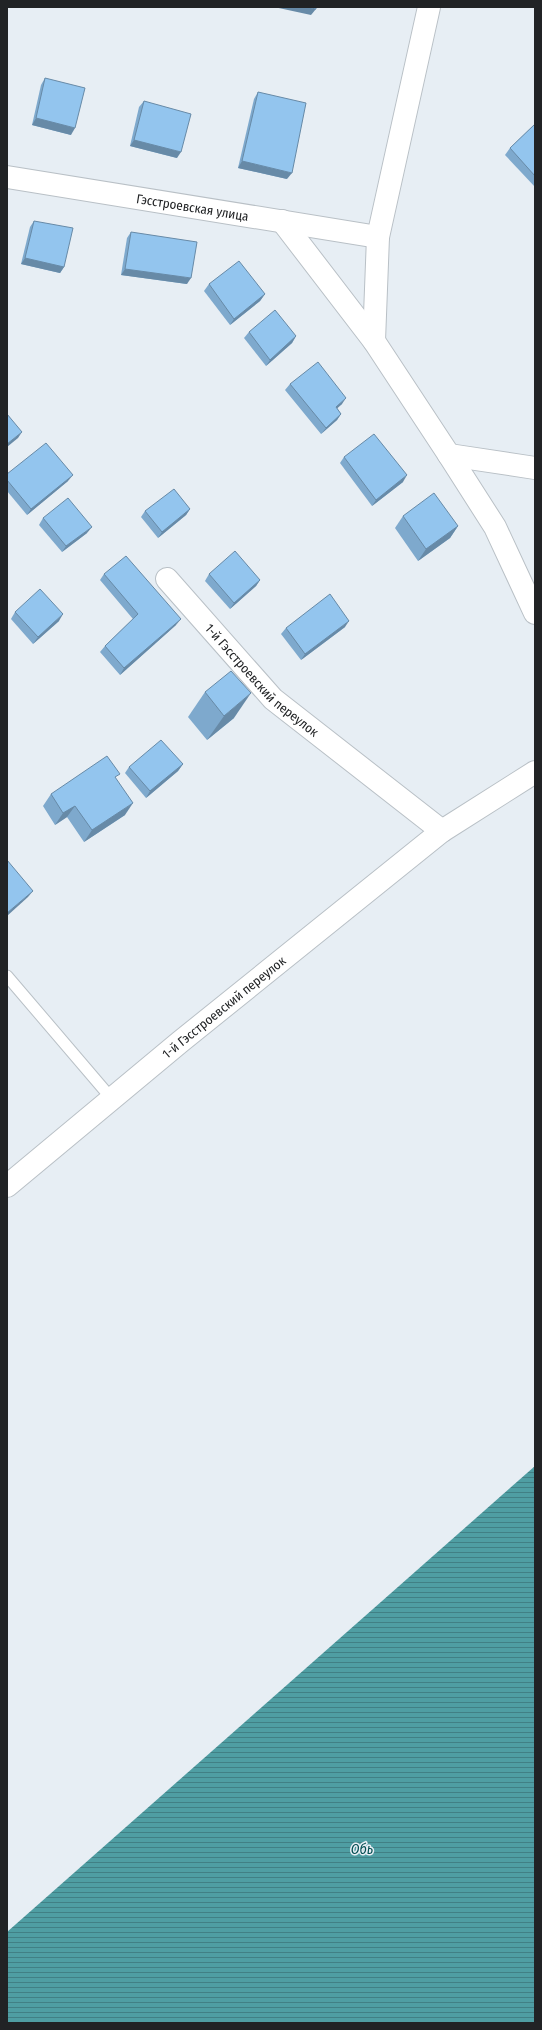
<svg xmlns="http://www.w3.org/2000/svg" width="542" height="2030" font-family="'Fira Sans Condensed',sans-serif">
<defs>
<pattern id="water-rules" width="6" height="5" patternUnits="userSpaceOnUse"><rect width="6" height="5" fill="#4f9ea3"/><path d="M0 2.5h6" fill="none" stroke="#418085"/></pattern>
</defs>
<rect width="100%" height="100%" fill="#e7eef4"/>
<path fill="url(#water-rules)" d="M535,1466V2023H7V1932Z"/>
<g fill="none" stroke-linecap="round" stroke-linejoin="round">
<defs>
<path id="service" d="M7,976L112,1099"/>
<g id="minor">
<path id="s1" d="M7,177L378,237"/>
<path d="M282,221L374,341L449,455L495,527L535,613"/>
<path d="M374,341L378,237L429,7"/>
<path d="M449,455L535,468"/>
<path id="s2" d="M167,579L273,699L442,831"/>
<path id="s3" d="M7,1186L180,1042L442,831L535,772"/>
</g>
</defs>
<use href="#service" stroke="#b9c0c6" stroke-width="13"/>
<use href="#minor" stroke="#b9c0c6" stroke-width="24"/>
<use href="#service" stroke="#fff" stroke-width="11"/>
<use href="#minor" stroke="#fff" stroke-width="22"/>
</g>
<g fill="#7ea9cd">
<path d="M45,78L71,135L32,125L41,85Z"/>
<path d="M258,92L287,179L238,168L254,99Z"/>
<path d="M144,101L177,158L130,146L139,107Z"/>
<path d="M535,124V187L505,155L510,148Z"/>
<path d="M34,221L64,267L60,273L21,264L30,227Z"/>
<path d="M131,232L187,284L121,275L127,238Z"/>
<path d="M209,284L265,294L260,301L230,325L204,291Z"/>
<path d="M249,332L296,336L292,343L266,366L244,338Z"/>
<path d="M290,384L342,404L337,408L341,414L337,420L321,434L285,390Z"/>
<path d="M344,457L403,482L372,506L340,463Z"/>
<path d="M7,474L68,481L27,515L7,491Z"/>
<path d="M190,509L186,515L158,538L141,517L145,511Z"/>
<path d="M403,516L458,526L450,538L418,561L395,528Z"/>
<path d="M43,518L87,533L62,552L39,525Z"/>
<path d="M104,574L176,625L120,675L100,652L105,646L133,619L100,580Z"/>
<path d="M209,574L260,580L256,586L230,609L205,581Z"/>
<path d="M15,612L59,621L33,644L11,619Z"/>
<path d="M345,627L301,660L281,634L286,628Z"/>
<path d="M205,692L234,718L207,740L188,717Z"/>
<path d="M183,764L178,771L146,798L125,773L129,767Z"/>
<path d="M116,779L125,815L84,842L67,817L55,825L43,806L51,794Z"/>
</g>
<g fill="#678aa7">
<path d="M274,7H306L316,9L311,15Z"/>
<path d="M36,118L75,128L71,135L32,125Z"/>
<path d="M134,140L181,152L177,158L130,146Z"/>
<path d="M242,161L292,173L287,179L238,168Z"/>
<path d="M25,258L64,267L60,273L21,264Z"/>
<path d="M125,269L191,278L187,284L121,275Z"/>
<path d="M265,294L260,301L230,325L234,319Z"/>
<path d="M296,336L292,343L266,366L270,360Z"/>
<path d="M346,398L342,404L332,413L336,407Z"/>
<path d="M341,414L337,420L321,434L326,428Z"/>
<path d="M22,432L18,438L7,447V444Z"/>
<path d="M73,475L68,481L27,515L31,509Z"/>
<path d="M407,475L403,482L372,506L376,500Z"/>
<path d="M190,509L186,515L158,538L162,532Z"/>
<path d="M458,526L450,538L418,561L426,549Z"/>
<path d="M92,527L87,533L62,552L66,546Z"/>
<path d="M260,580L256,586L230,609L234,603Z"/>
<path d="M63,614L59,621L33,644L38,637Z"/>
<path d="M181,619L176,625L120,675L124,668Z"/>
<path d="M349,621L345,627L301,660L305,654Z"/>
<path d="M251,693L234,718L207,740L224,716Z"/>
<path d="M183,764L178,771L146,798L150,791Z"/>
<path d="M133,803L125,815L84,842L92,830Z"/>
<path d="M75,806L67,817L55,825L63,813Z"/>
<path d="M33,891L28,897L7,916V913Z"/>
</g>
<g fill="#93c5ee" stroke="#678aa7">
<path d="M306,7H316V9Z"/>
<path d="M45,78L85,88L75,128L36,118Z"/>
<path d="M258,92L306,103L292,173L242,161Z"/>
<path d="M144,101L191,114L181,152L134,140Z"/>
<path d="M535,124V176L510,148Z"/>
<path d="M34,221L73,228L64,267L25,258Z"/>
<path d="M131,232L197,242L191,278L125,269Z"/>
<path d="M239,261L265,294L234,319L209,284Z"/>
<path d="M275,310L296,336L270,360L249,332Z"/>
<path d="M318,362L346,398L336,407L341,414L326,428L290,384Z"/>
<path d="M7,414L22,432L7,444Z"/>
<path d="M374,434L407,475L376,500L344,457Z"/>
<path d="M46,443L73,475L31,509L7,480V474Z"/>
<path d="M174,489L190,509L162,532L145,511Z"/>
<path d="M434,493L458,526L426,549L403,516Z"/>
<path d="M68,498L92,527L66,546L43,518Z"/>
<path d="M235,551L260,580L234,603L209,574Z"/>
<path d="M126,556L181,619L124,668L105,646L138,614L104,574Z"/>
<path d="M40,589L63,614L38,637L15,612Z"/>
<path d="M330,594L349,621L305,654L286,628Z"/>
<path d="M231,671L251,693L224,716L205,692Z"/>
<path d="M161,740L183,764L150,791L129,767Z"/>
<path d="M107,756L120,774L115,777L133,803L92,830L75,806L63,813L51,794Z"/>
<path d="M7,860L33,891L7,913Z"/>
</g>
<g text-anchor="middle" stroke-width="3" stroke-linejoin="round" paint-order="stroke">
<g font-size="13" fill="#212325" stroke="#e7eef4">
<text dy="5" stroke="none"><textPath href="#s1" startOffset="188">Гэсстроевская улица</textPath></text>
<text dy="5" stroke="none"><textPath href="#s2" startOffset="139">1-й Гэсстроевский переулок</textPath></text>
<text dy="5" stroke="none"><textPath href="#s3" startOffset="281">1-й Гэсстроевский переулок</textPath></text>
</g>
<g font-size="14" font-style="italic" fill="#034e52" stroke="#e7eef4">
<text x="362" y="1854">Обь</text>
</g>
</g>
<rect width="542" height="2030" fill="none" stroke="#212325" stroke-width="16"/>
</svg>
